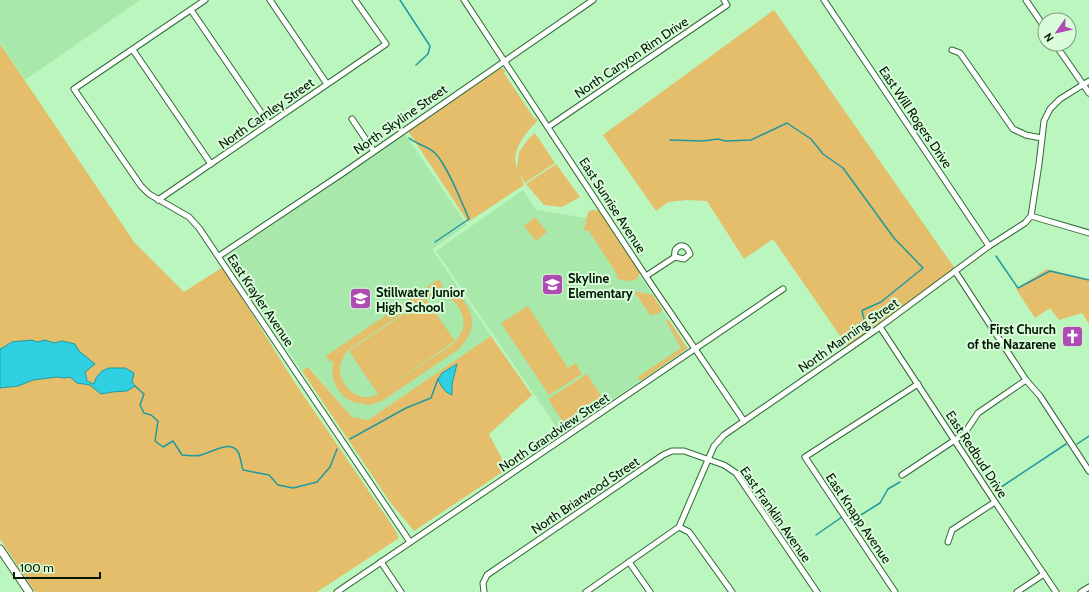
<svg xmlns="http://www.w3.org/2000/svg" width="1089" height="592" font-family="Cabin,sans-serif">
<rect width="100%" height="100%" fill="#baf6bd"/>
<g fill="#a8e8ab">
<path d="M0,0H140L25,80L0,43Z"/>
<path d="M405,134L467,225L432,249L491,336L368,420L352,417L309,367L302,371L225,257Z"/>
<path d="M523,190L536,210L586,218L595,208L688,349L636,383L562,435L436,251Z"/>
</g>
<g fill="#e4be6a" fill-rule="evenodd">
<path d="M774,10L956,270L847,346L773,239L744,259L707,201L687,200L668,202L656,211L603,135Z"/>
<path d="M0,44L134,242L184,292L223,267L295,383L394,528L399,538L317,592H35L0,539Z"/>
<path d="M501,68L506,71L504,73L534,118L538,120C526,133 510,151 517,168L519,152L529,138L535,133L555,163L525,183L519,172L524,185L468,222L408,131Z"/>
<path d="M556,164L580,197L562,207L544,205L526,184Z"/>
<path d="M592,210L599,211L640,273L636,280L627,281L615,278L618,276L589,231L584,230L588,212Z"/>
<path d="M535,217L547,232L536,241L524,226Z"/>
<path d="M1047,269L1089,280V324L1082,313L1059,320L1050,308L1035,318L1016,289Z"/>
<path d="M439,279L443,286L441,288C460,291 476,310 471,330C469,337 464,343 459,349L382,401C378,402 374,404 369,405C365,405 361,403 357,403C337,398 330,379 333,360L330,362L326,356ZM440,295C443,297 449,298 452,300C455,302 458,306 460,310C467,323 463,333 453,344L379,393L455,341L426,299L349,351L378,394C375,395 372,397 369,397C353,398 340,384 340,369C340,362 344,357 347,351L421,301L427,298Z"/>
<path d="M634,291L653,295L662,309V311L657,314L650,315Z"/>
<path d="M528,306L568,368L576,363L582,374L549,395L501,323Z"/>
<path d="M666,320H669L687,348L684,351L642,380H639L638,377L681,348L666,321Z"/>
<path d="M491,336L532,395L489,434L507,469L414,531L390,502L302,371L308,367L352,417L368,420Z"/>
<path d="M587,374L602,397L563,422L548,399Z"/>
</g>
<g fill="#2ed0e1" stroke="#21999f">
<path d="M32,340L37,342L45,340L54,343L62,341L75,344L79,351L95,364L85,372L87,381L94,384L96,378L102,371L109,368H125L134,373L132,382L135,386L127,391L112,392L101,394L90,385L77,383L70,377L65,378L57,377L33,380L18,386L0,388V349C5,347 8,344 12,342C17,341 26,341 32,340Z"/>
<path d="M457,364L452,384V395C444,392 441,386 438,379L442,373Z"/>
</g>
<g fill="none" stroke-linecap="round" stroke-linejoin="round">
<g stroke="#21999f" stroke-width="1.5">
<path d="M400,0L430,46L428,54L416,65"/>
<path d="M409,138C417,145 427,145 436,154C449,169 461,201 469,219L435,242"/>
<path d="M670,140L703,141L718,139L726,141L751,140L787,123L811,139L823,154L843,168L894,238L923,268L881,302L863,310L862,311L864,319"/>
<path d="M996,256L1018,288L1050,271L1089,280"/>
<path d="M135,386L144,394L140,405L144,413L151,415L158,421L155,441L163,447L173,441L182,455C188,455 195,457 201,455C211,453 230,439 238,452C241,457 241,465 243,470L269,475L278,485L293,488L317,482L330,467L337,449"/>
<path d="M350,439L406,408L431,398L438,379"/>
<path d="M1077,444L1089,436"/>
<path d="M995,491L1066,444"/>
<path d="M856,518L880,503L888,489L900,482"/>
<path d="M816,535L842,517"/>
</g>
<defs>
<g id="street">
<path d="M205,0L74,89L141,186L149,194L189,217L199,228L410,542"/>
<path d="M270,0L327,84"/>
<path d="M464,0L651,284L744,421"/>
<path d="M824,0L989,246"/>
<path d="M1026,0L1045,28"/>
<path d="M191,10L269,124"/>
<path d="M1055,44L1089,93"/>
<path d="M133,50L211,164"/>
<path d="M952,50L960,53L1013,129L1026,135L1041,138"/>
<path d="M352,119L373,150"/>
<path d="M548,127L727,5L724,0"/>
<path d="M158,200L386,44L355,0"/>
<path d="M1031,216L1089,233"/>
<path d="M680,246C686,245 688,249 690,254L684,259L675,257C674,252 675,248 680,246Z"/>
<path d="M219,256L343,173L593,0"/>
<path d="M955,271L1026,380L1040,396L1089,471"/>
<path d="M646,276L675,257"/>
<path d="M880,327L995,502L1056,592"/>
<path d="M902,475L964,434L978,413L1026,380"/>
<path d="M679,527L689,532L732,592"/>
<path d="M948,542L952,530L995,502"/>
<path d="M381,562L401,592"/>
<path d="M629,562L650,592"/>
<path d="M337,592L783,289"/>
<path d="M484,592L483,583L487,575L663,455L672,451H684L724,465L736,473L817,592"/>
<path d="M586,592L679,527L714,446L724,435L877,329L989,246L1025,223L1031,216L1039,164L1044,121L1050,109L1060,99L1089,81"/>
<path d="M895,592L805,457L918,384"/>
<path d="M1017,592L1044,574"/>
<path d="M1081,592L1089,587"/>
</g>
<path id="secondary" d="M0,549L29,592"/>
</defs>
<use href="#street" stroke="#336a38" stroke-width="7"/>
<use href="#secondary" stroke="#336a38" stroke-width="9"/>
<use href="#street" stroke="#fff" stroke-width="5"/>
<use href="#secondary" stroke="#fff" stroke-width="7"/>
</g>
<defs>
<symbol id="school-square" viewBox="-11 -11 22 22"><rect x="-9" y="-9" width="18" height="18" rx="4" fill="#ae4cb3" stroke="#d9fcda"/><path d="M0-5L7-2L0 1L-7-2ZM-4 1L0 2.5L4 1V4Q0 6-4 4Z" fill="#fff"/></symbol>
<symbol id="church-square" viewBox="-11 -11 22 22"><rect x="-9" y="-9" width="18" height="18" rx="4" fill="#ae4cb3" stroke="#d9fcda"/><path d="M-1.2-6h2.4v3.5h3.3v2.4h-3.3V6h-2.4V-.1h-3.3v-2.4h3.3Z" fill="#fff"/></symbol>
</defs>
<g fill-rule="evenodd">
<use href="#school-square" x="540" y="272" width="25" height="25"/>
<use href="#school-square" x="348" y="286" width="25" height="25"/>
<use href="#church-square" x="1060" y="324" width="25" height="25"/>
</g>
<g text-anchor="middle" stroke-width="4" stroke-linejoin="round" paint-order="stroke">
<g font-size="13" fill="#021804" stroke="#d9fcda">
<text transform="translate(631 57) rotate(-34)" y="5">North Canyon Rim Drive</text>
<text transform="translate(266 113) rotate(-35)" y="5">North Carnley Street</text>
<text transform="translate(916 117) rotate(56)" y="5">East Will Rogers Drive</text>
<text transform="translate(400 119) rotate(-35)" y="5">North Skyline Street</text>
<text transform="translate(613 205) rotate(57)" y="5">East Sunrise Avenue</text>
<text transform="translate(261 300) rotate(56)" y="5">East Krayler Avenue</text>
<text transform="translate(848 335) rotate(-35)" y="5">North Manning Street</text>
<text transform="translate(554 432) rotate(-34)" y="5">North Grandview Street</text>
<text transform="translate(977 454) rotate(57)" y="5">East Redbud Drive</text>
<text transform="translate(585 495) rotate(-34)" y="5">North Briarwood Street</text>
<text transform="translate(776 514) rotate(55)" y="5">East Franklin Avenue</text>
<text transform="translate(859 518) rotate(56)" y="5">East Knapp Avenue</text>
</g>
<g font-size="13" font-weight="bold" fill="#021804" stroke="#d9fcda" text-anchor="start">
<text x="568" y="283">Skyline<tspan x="568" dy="15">Elementary</tspan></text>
<text x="376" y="297">Stillwater Junior<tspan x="376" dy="15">High School</tspan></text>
<text x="1056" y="334" text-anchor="end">First Church<tspan x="1056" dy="15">of the Nazarene</tspan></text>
</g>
</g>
<g transform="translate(1057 32) rotate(236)"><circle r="19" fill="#d9fcda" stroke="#83a184"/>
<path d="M0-3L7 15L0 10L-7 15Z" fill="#ae4cb3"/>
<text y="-6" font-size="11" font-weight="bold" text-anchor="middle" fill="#021804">N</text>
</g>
<path d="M14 572v6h86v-6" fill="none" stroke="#021804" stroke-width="2"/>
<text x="20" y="572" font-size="12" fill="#021804" stroke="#d9fcda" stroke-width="3" paint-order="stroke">100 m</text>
</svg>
